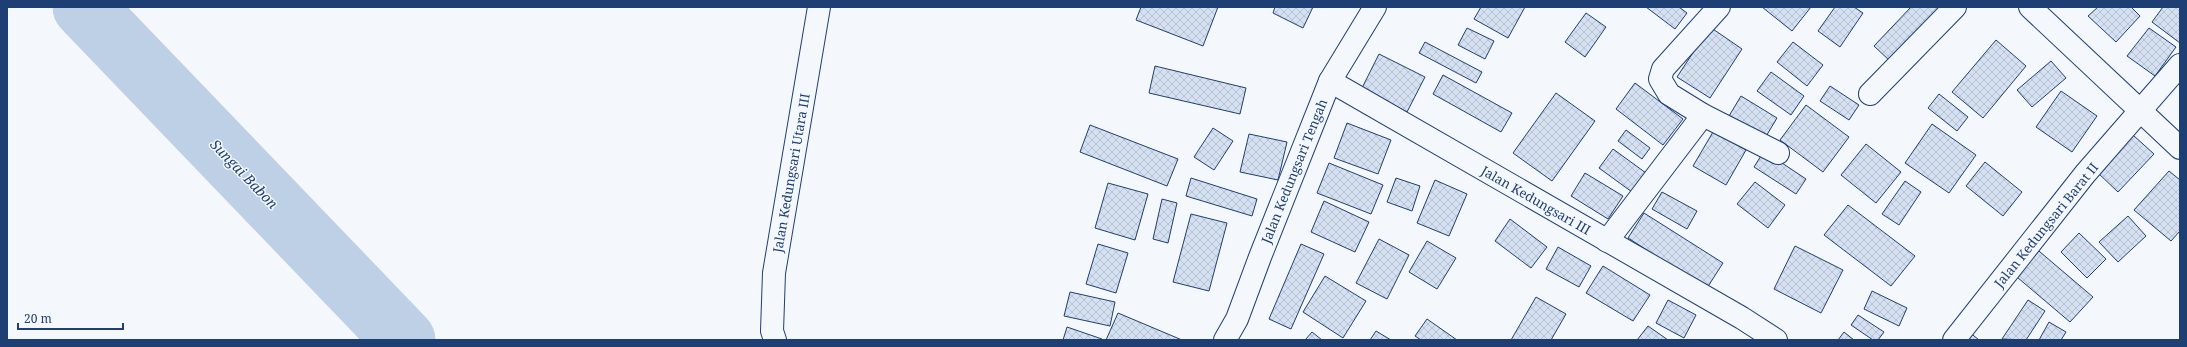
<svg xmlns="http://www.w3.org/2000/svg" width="2187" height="347" font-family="'Noto Serif',serif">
<defs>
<pattern id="building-cross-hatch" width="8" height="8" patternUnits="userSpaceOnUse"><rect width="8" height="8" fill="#d5e0f0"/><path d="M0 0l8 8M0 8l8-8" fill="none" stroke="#b6c1d1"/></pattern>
</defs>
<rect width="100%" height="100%" fill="#f4f7fb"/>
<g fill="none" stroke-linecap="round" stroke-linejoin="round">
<path stroke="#bed0e5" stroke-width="63" d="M84,7L404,340"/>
</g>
<g fill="url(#building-cross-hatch)" stroke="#1d3f73">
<path d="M1141,7H1218L1203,46L1136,20Z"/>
<path d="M1275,7H1313L1303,28L1273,13Z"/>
<path d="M1481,7H1525L1508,38L1474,19Z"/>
<path d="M1646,7H1679L1687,13L1675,29Z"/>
<path d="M1762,7H1811L1792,31Z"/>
<path d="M1835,7H1854L1863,13L1840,47L1818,31Z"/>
<path d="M1911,7H1944L1891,62L1874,46Z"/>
<path d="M2098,7H2131L2140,16L2116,42L2088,16Z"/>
<path d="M2163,7H2180V43L2152,22Z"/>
<path d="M1586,13L1606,27L1585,57L1565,42Z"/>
<path d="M1710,27L1742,49L1710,98L1677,77Z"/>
<path d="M1467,28L1494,41L1485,59L1458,45Z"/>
<path d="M2149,28L2176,47L2155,76L2127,56Z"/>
<path d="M1996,40L2026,66L1983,118L1952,92Z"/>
<path d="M1425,42L1482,72L1476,83L1419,53Z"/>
<path d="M1793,42L1823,65L1807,86L1777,62Z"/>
<path d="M1379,54L1425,77L1407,112L1361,90Z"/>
<path d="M2051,61L2066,78L2032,107L2017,90Z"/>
<path d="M1155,66L1246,88L1240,114L1149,93Z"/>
<path d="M1771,72L1804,96L1791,115L1757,91Z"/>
<path d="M1443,75L1512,113L1501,132L1433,94Z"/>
<path d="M1635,83L1683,119L1663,145L1616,109Z"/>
<path d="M1830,86L1859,105L1849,120L1820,101Z"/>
<path d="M2061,91L2097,116L2072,152L2036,127Z"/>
<path d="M1556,93L1595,121L1552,181L1513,153Z"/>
<path d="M1939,94L1968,117L1957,131L1928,108Z"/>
<path d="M1741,96L1777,118L1765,138L1729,116Z"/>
<path d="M1806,105L1849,137L1823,172L1780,140Z"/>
<path d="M1347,123L1391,140L1378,174L1334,158Z"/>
<path d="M1932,124L1976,155L1949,193L1905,163Z"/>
<path d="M1090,125L1178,159L1167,186L1080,152Z"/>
<path d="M1213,128L1233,141L1214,170L1194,157Z"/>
<path d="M1626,130L1650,148L1642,159L1618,141Z"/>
<path d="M1713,132L1746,150L1726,185L1693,166Z"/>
<path d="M1249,134L1287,142L1278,180L1240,172Z"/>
<path d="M2133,135L2154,154L2118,192L2098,173Z"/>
<path d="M1866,144L1901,172L1876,203L1841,175Z"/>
<path d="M1613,149L1646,173L1632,192L1599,168Z"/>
<path d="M1764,151L1806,179L1796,194L1754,167Z"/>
<path d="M1985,162L2022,192L2003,216L1966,186Z"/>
<path d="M1329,163L1383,185L1371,214L1317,193Z"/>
<path d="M2169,171L2180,180V231L2171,241L2134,210Z"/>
<path d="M1585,173L1623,196L1608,219L1571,196Z"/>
<path d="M1191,178L1257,199L1252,216L1186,196Z"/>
<path d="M1396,178L1420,186L1412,211L1387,202Z"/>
<path d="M1435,180L1467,194L1449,236L1417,223Z"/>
<path d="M1905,181L1921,192L1899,225L1882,214Z"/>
<path d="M1755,182L1785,205L1768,228L1737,204Z"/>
<path d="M1108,183L1148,194L1135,240L1095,228Z"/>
<path d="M1662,192L1697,211L1687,229L1652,209Z"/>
<path d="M1162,199L1177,203L1168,243L1153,239Z"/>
<path d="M1324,201L1369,222L1355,252L1311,232Z"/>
<path d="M1848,205L1915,256L1891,286L1824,235Z"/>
<path d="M1644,213L1723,263L1707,288L1628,238Z"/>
<path d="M1191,214L1227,223L1209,291L1173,282Z"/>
<path d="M2128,216L2146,236L2118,262L2099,242Z"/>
<path d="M1510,219L1547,247L1531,268L1495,241Z"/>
<path d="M2079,233L2106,259L2087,278L2061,252Z"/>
<path d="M1379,239L1409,255L1387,299L1356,283Z"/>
<path d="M1427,241L1456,258L1437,289L1409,272Z"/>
<path d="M1098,244L1128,253L1116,293L1086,284Z"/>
<path d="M1301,244L1324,254L1291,329L1269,319Z"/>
<path d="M1795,246L1843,270L1821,313L1774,289Z"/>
<path d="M2033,246L2093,297L2070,322L2011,272Z"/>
<path d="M1558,247L1591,266L1579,287L1546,269Z"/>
<path d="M1603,266L1650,295L1633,321L1586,293Z"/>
<path d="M1325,276L1366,301L1343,338L1303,312Z"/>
<path d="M1872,291L1907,308L1899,326L1864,309Z"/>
<path d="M1070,292L1115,302L1110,326L1064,316Z"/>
<path d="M1536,297L1566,314L1551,340H1511Z"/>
<path d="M1668,300L1696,315L1684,338L1656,323Z"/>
<path d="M2028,300L2045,311L2026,340L2002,339Z"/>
<path d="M1118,313L1182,340H1106Z"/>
<path d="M1858,315L1884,332L1878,340H1873L1851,325Z"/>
<path d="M1427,319L1457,340H1421L1415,336Z"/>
<path d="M2049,322L2066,332L2061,340H2039Z"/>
<path d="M1648,326L1668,340H1637Z"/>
<path d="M1067,327L1102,339L1101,340H1063Z"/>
<path d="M1376,331L1391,340H1370Z"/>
<path d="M1968,331L1979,340H1961Z"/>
<path d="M1312,332L1322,340H1305Z"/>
<path d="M1844,332L1854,340H1838Z"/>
</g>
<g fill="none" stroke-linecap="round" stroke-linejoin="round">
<defs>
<g id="minor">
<path d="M1719,7L1663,69L1660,79L1669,94L1703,115L1778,153"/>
<path d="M2030,7L2180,148"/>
<path d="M1330,81L1742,318L1776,340"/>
<path d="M1870,94L1955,7"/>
<path d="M1607,241L1703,115"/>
<path d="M775,340L772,331L774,273L819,7"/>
<path d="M1225,340L1237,319L1260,257L1330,81L1375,7"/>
<path d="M1954,340L2085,174L2180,65"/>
</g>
</defs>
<use href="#minor" stroke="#1d3f73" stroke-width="24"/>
<use href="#minor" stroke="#f4f7fb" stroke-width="22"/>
</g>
<g text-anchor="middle" stroke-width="3" stroke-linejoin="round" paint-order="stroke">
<g font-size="13" fill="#1d3f73" stroke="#f4f7fb">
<text transform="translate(1294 171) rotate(-68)" y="5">Jalan Kedungsari Tengah</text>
<text transform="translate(791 173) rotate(-80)" y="5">Jalan Kedungsari Utara III</text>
<text transform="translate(1536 200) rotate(30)" y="5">Jalan Kedungsari III</text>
<text transform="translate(2046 225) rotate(-51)" y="5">Jalan Kedungsari Barat II</text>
</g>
<g font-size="14" font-style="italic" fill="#1d3f73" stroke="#f4f7fb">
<text transform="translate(244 174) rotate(46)" y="5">Sungai Babon</text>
</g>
</g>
<rect width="2187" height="347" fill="none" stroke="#1d3f73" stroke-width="16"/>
<path d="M18 323v6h105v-6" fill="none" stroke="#1d3f73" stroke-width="2"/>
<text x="24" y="323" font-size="12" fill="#1d3f73" stroke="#f4f7fb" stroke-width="3" paint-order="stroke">20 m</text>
</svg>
